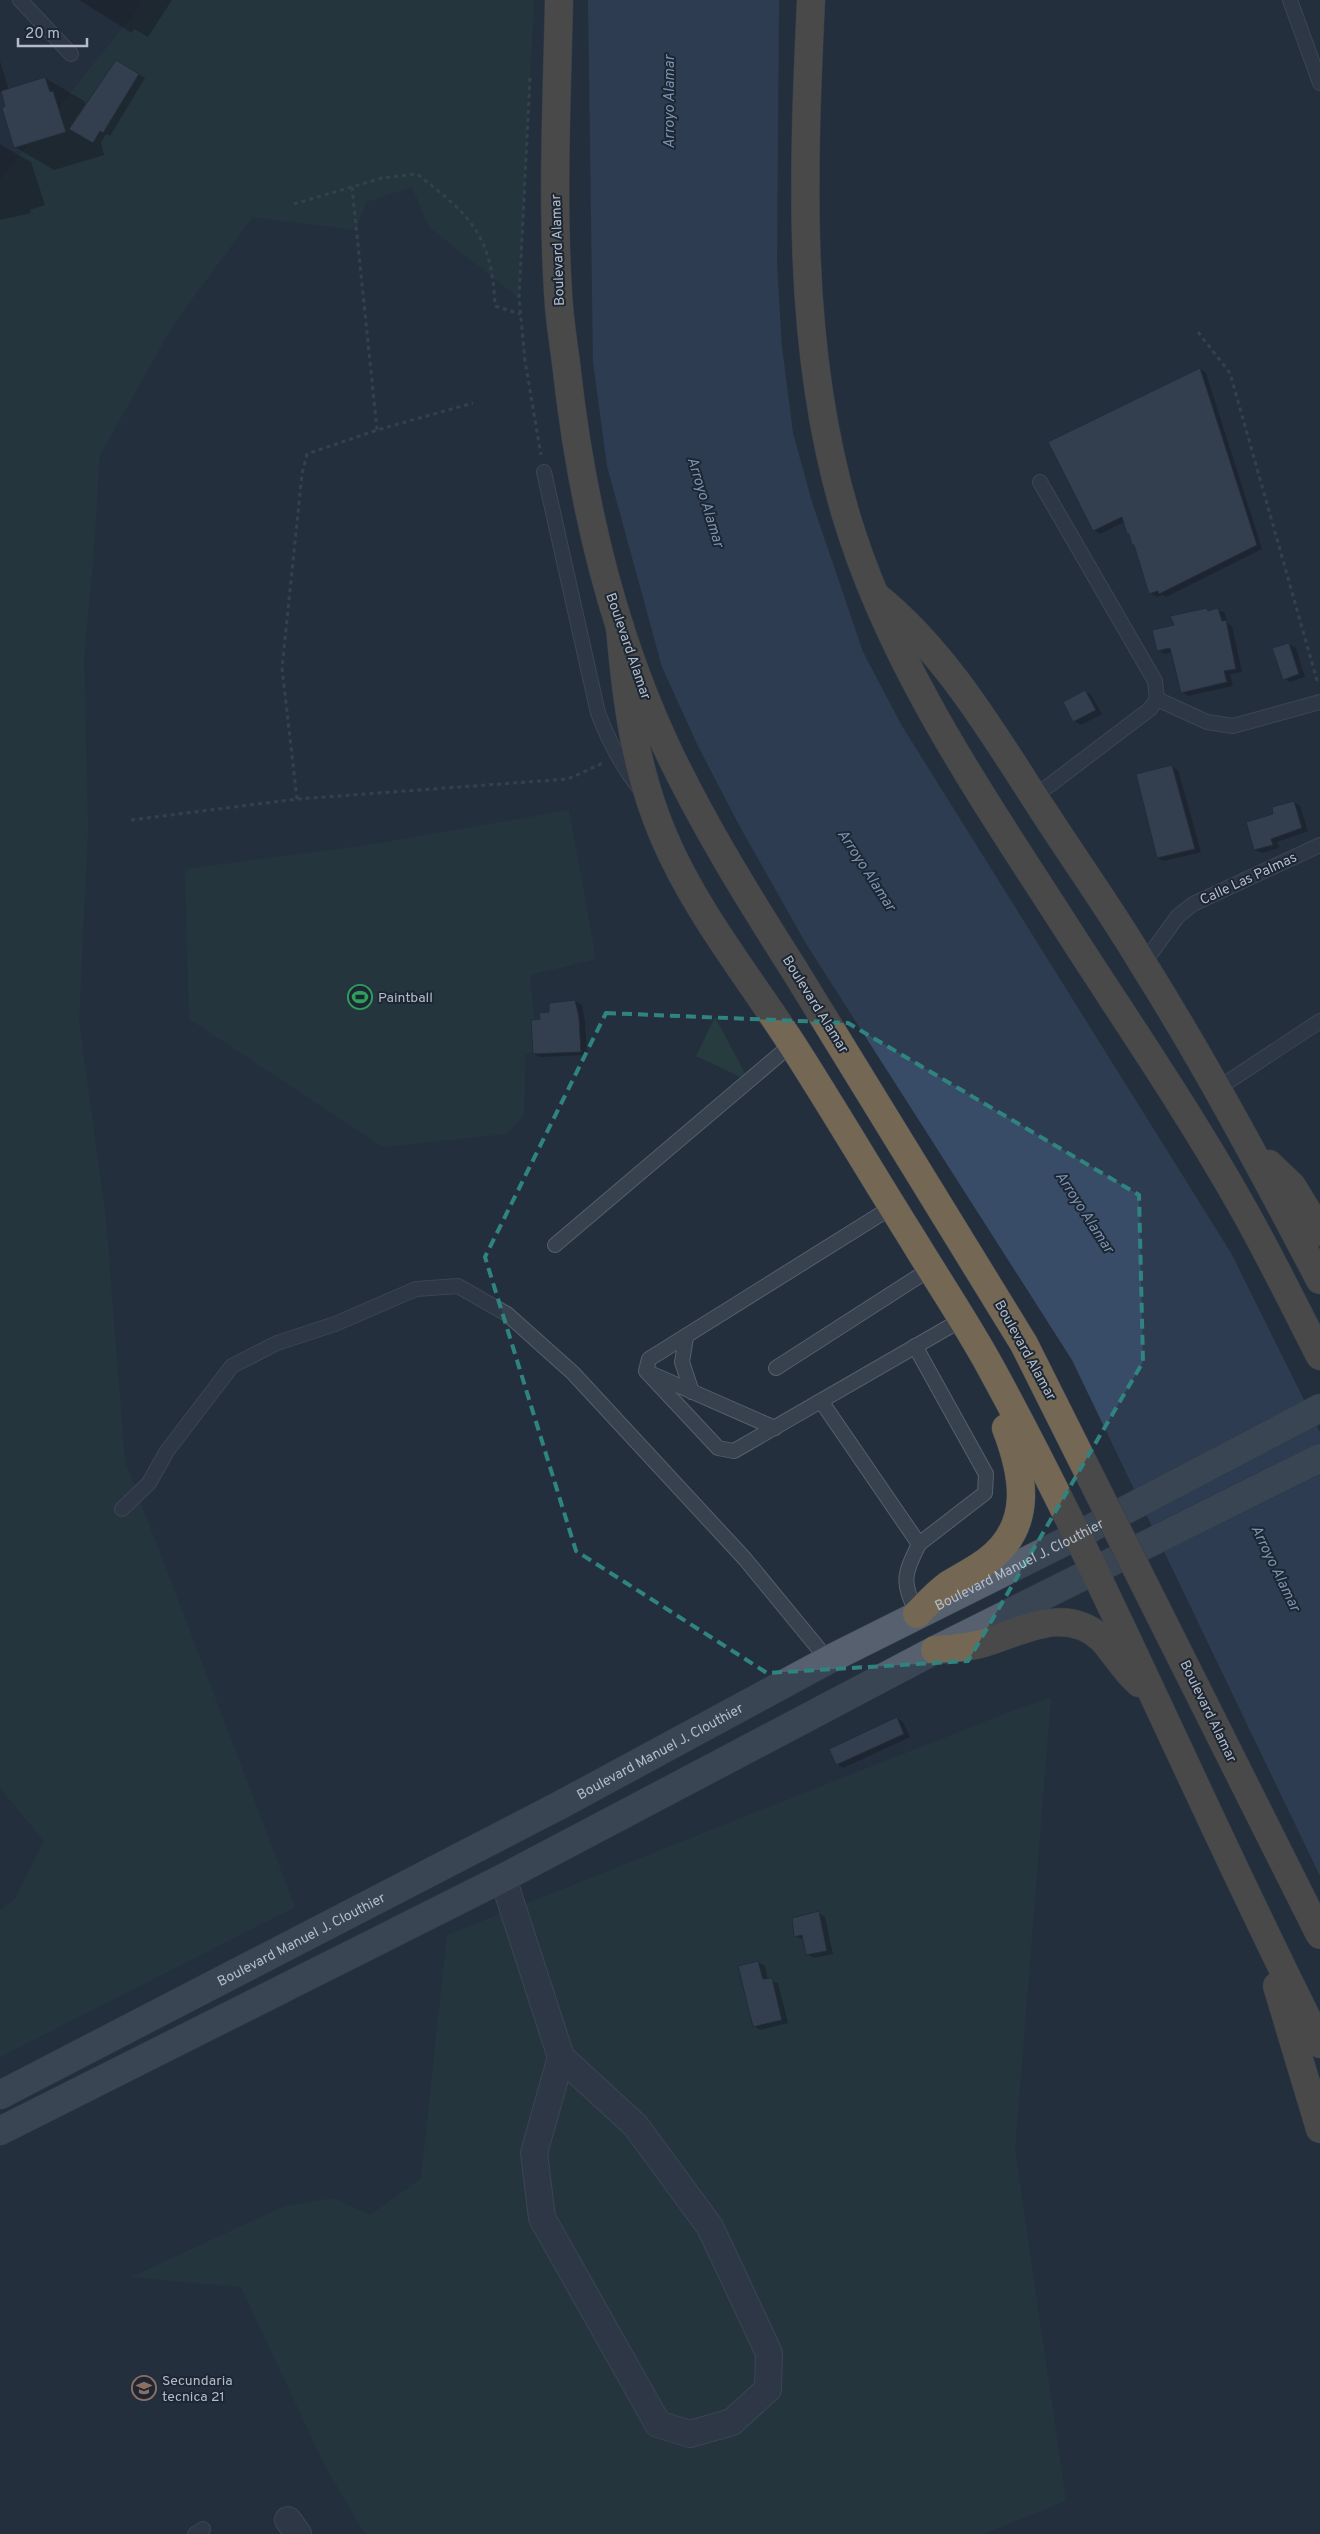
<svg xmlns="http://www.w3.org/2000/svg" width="1320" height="2534" font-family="Overpass,sans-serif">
<rect width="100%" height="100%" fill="#242f3e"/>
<g fill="#263c3f">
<path d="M139,0H534L519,298L429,227L412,187L366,202L356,230L253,217L175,322L100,455L93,562L84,657L88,831L79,1021L106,1220L125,1461L295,1907L0,2057V1910L15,1899L44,1841L0,1788V180L140,6Z"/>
<path d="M569,810L596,959L530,975L537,1050L525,1055L524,1116L506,1134L383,1147L189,1019L185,869L375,844Z"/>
<path d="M715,1017L749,1081L696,1056Z"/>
<path d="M1051,1697L1015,2150L1066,2501L983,2534H365L325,2466L241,2287L131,2277L285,2206L333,2198L370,2215L421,2179L447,1935L996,1717Z"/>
</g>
<path fill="#394c67" d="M588,0H779L777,265L782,347L793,433L812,502L863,652L902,726L1231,1253L1320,1432V1876L1072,1360L805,942L739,825L698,746L662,667L607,466L593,362Z"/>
<g fill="#0007">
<path d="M79,0H172L148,37L134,29L132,33Z"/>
<path d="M0,61L9,90L45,78L84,101L86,106L116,61L145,78L110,136L106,134L101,143L104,155L54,170L15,147L7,107L2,91L0,92Z"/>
<path d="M0,141L1,145L31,162L45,205L30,210L31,213L0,220Z"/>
<path d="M1200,369L1206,373L1262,549L1166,597L1163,595L1157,597L1150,593L1136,546L1128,534L1124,522L1100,534L1094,530Z"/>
<path d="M1207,609L1211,612L1218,610L1225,613L1227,623L1232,626L1242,672L1230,674L1233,686L1188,696L1182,692L1172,652L1165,654L1158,650L1176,626Z"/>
<path d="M1289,644L1296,648L1305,677L1290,682L1284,679Z"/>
<path d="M1085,691L1091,695L1102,714L1081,725L1074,721Z"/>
<path d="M1172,767L1178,770L1201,852L1164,861L1158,858Z"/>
<path d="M1294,802L1300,806L1308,831L1277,842L1279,848L1262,853L1255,850L1248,823L1275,814Z"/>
<path d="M575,1001L582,1005L585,1022L587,1055L540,1057L534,1054L541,1021Z"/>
<path d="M897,1718L903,1722L910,1737L843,1768L837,1764Z"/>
<path d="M818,1913L825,1917L833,1954L814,1958L807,1954L804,1940L795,1936Z"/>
<path d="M758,1962L765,1966L768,1980L778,1983L788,2023L760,2030L754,2026Z"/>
</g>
<g fill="#455162" stroke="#1f2835">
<path d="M116,60L139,74L103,133L100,131L93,143L69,129Z"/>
<path d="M45,77L50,92L53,91L66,132L14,148L2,108L5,106L1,91Z"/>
<path d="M1200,368L1257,545L1159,594L1158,591L1149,594L1134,545H1132L1129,534H1127L1122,517L1093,531L1048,442Z"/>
<path d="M1207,608L1208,611L1218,608L1222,621L1226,620L1236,669L1224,671L1227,682L1181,693L1170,648L1157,651L1152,630L1174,625L1170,616Z"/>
<path d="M1289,643L1299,674L1283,680L1272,648Z"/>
<path d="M1085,690L1096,710L1073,722L1063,702Z"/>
<path d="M1172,765L1195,849L1157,858L1136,774Z"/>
<path d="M1294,801L1302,828L1271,839L1273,845L1254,850L1246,822L1273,814L1272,807Z"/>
<path d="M575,1000L579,1017L581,1052L533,1054L531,1020L540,1019L539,1013L549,1012V1003Z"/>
<path d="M897,1717L904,1734L836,1765L829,1749Z"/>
<path d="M819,1911L827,1951L806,1955L802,1935L794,1937L792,1918Z"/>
<path d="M758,1961L763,1979L772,1978L782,2020L753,2027L738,1966Z"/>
</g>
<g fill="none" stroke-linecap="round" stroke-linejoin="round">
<defs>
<g id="lane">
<path d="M20,0L71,54"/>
<path d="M1290,0L1320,83"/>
<path d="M544,472L598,713C609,742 621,765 640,789"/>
<path d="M1157,699L1207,722L1233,726L1320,702"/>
<path d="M1034,797L1150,709L1157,699L1155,681L1040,482"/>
<path d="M1143,964L1178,916L1193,904L1320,845"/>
<path d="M1217,1089L1320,1021"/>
<path d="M892,1207L649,1359L646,1371L718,1448L734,1451L961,1320"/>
<path d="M555,1245L792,1044"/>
<path d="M686,1337L682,1362L692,1392"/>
<path d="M915,1346L986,1474L985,1493L919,1544"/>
<path d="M776,1368L930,1269"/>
<path d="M652,1374L775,1428"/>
<path d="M821,1401L919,1544C903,1577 902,1581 917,1614"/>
<path d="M122,1509L149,1483L167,1451L232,1366L277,1343L335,1324L416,1289L458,1286L507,1314L573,1373L745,1559L828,1660"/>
<path d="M195,2534L203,2529"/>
</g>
<g id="street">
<path d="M503,1878L561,2057L636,2126L710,2227L769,2353L768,2389L732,2422L690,2434L658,2424L542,2218L534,2153L561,2057"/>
<path d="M288,2520L298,2534"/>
</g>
<g id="primary">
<path id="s1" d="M0,2095L562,1804L828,1660L1078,1535L1320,1408"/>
<path d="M0,2131L503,1878L935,1650L1320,1458"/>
</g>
<g id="highway">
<path d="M559,0C557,97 552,195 558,292C559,316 563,340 566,363C580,493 610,625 665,744C702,823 748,897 795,971"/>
<path d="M811,0C803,171 796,346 845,512C888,658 975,786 1057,913C1120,1012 1187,1108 1244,1210C1271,1258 1295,1307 1320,1356"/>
<path d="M876,596C947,653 995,737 1044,812C1077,863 1112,912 1143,964C1207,1066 1264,1173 1320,1280"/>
<path d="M620,627C626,699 635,770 664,837C695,910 747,975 790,1041C832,1106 871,1173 912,1238C938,1281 967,1324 991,1368C1111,1588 1206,1820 1320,2044"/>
<path d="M1269,1164L1292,1186L1320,1232"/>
<path d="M917,1614C927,1604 936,1594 948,1585C961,1577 975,1570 987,1561C1034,1526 1024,1475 1006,1428"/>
<path d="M935,1650C951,1649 968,1648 984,1643C1023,1631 1066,1605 1102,1639C1115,1653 1124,1670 1139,1683"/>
<path d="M1277,1986L1320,2129"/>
</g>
</defs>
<use href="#lane" stroke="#565f6c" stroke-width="16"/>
<use href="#street" stroke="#565f6c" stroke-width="28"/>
<use href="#primary" stroke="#414a57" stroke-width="29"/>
<use href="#highway" stroke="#434c59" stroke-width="29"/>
<g stroke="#44595c" stroke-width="3" stroke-dasharray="4 4" stroke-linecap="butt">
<path d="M530,78L519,298L525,361L541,455"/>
<path d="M352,187L377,430"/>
<path d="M294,204L382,178L417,174C471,216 492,235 495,306L520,314"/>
<path d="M1198,332L1230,373L1318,684"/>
<path d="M297,799L282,668L302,474L307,454L377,430L473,403"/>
<path d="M131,820L297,799L568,779L603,763"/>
</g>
<use href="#lane" stroke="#38414e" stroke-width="14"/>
<use href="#street" stroke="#38414e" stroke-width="26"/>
<use href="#primary" stroke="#56606e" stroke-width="28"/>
<use href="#highway" stroke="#746855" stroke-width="28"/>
<defs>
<path id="highway-bridge" d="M795,971L1024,1344L1320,1935"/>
</defs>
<use href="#highway-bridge" stroke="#434c59" stroke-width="29" stroke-linecap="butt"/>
<use href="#highway-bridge" stroke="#746855" stroke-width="28"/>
</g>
<path d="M0 0H1320V2534H0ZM606,1013L848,1023L1139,1195L1143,1362L968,1661L767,1673L576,1551L485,1257Z" fill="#242f3e" fill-opacity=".55" fill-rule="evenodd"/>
<path fill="none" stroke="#308480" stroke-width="4" stroke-dasharray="10 6" stroke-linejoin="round" d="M606,1013L848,1023L1139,1195L1143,1362L968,1661L767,1673L576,1551L485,1257Z"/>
<defs>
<symbol id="stadium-ring" viewBox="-11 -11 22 22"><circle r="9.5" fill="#1d2633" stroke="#2e9e5b" stroke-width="1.5"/><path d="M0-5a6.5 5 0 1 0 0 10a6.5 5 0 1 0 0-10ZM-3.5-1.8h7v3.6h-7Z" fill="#2e9e5b"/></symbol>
<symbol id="school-ring" viewBox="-11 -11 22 22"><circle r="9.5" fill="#1d2633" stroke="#8d6e63" stroke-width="1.5"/><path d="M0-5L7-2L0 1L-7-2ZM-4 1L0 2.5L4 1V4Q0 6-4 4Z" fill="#8d6e63"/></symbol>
</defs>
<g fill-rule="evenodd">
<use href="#stadium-ring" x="346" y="983" width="28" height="28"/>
<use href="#school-ring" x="130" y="2374" width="28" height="28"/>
</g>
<g text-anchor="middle" stroke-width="4" stroke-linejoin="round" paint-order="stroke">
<g font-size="14" fill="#b4bcc9" stroke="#1d2633">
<text transform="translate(557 250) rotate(-92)" y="5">Boulevard Alamar</text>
<text transform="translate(629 646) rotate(71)" y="5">Boulevard Alamar</text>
<text transform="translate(1248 878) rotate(-25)" y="5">Calle Las Palmas</text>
<text transform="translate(816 1004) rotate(58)" y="5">Boulevard Alamar</text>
<text transform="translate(1026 1350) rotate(61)" y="5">Boulevard Alamar</text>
<text dy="5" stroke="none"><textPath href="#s1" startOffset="1149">Boulevard Manuel J. Clouthier</textPath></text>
<text transform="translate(1209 1711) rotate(64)" y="5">Boulevard Alamar</text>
<text dy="5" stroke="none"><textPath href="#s1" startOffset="744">Boulevard Manuel J. Clouthier</textPath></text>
<text dy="5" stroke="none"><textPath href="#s1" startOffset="339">Boulevard Manuel J. Clouthier</textPath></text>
</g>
<g font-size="14" fill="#b4bcc9" stroke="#1d2633" text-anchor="start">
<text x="378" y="1002">Paintball</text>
<text x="162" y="2385">Secundaria<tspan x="162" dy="16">tecnica 21</tspan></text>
</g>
<g font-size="15" font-style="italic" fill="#7c92b1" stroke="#1d2633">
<text transform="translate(669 102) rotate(-90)" y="5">Arroyo Alamar</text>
<text transform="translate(706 502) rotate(73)" y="5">Arroyo Alamar</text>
<text transform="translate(867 870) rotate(57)" y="5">Arroyo Alamar</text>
<text transform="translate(1085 1212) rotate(57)" y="5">Arroyo Alamar</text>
<text transform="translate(1276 1568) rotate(64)" y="5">Arroyo Alamar</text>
</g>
</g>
<path d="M18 38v8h69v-8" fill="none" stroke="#b4bcc9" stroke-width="2.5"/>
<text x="25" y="38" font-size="15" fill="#b4bcc9" stroke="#1d2633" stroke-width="4" paint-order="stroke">20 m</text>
</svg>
